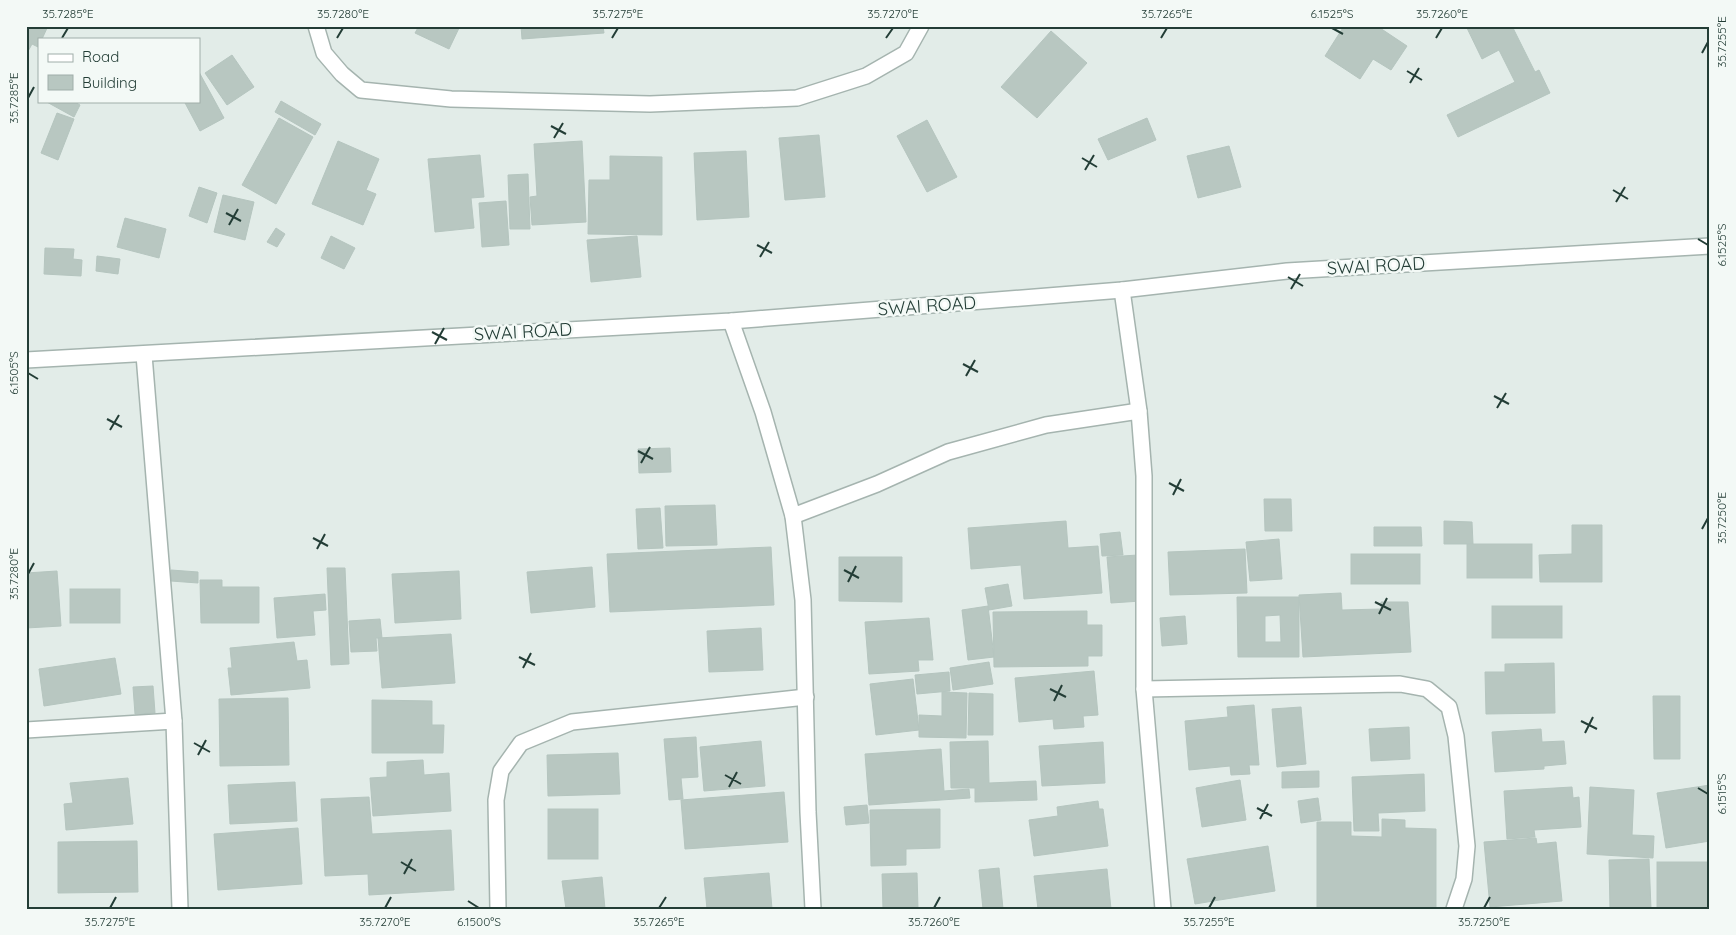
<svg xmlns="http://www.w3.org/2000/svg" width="1736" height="935" font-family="Quicksand,sans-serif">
<rect width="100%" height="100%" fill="#e2ece8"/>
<g fill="#b8c7c1" stroke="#b5c5bf" fill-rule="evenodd">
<path d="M26,26H48L42,39H39L38,47L32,44L26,55Z"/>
<path d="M419,26H460L449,49L415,33Z"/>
<path d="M521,26H603L604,33L522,39Z"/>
<path d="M1344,26H1377L1407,46L1391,70L1373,59L1360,79L1325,56Z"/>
<path d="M1466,26H1512L1535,72L1539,70L1550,93L1458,137L1447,115L1515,82L1499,50L1482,59Z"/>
<path d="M1051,31L1087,63L1037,118L1001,87Z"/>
<path d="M232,55L254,87L227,105L205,73Z"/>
<path d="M199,72L224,118L200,131L184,101H199Z"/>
<path d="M45,101H73L80,105L74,117Z"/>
<path d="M281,101L321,124L315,135L275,112Z"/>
<path d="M57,113L74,119L58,160L41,153Z"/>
<path d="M279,118L313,137L276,204L242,185Z"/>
<path d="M1147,118L1156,140L1108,160L1098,139Z"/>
<path d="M927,120L957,177L927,192L897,136Z"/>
<path d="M819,135L825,197L785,200L779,138Z"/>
<path d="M338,141L379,159L366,190L376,194L363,225L312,204Z"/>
<path d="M582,141L586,222L532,225L530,197L537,196L534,144Z"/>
<path d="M1229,146L1241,187L1198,198L1187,156Z"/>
<path d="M746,151L749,217L697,220L694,153Z"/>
<path d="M480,155L484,197L471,198L474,228L435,232L428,159Z"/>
<path d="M610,156L662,157V235L588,234L589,180H610Z"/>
<path d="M528,174L530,229H510L508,175Z"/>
<path d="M199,187L217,193L207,223L189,216Z"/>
<path d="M223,195L254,202L245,240L214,232Z"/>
<path d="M506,201L509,245L482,247L479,203Z"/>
<path d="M125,218L166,229L159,258L117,247Z"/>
<path d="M276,228L285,234L277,247L267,242Z"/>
<path d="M331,236L355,248L344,269L321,258Z"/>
<path d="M637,236L641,277L591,282L587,240Z"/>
<path d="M45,248L74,249L73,259L82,260L81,276L44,274Z"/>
<path d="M97,256L120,259L118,274L96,271Z"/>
<path d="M670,448L671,472L639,473L638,449Z"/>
<path d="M1264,499H1291L1292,531H1265Z"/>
<path d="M715,505L717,545L666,546L665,506Z"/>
<path d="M660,508L663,548L638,549L636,509Z"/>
<path d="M1066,521L1068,548L1098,546L1102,593L1024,599L1021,565L971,569L968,528Z"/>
<path d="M1444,521L1472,522L1473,544H1444Z"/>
<path d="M1572,525H1602V582H1540L1539,555L1572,554Z"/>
<path d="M1374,527H1421L1422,546H1374Z"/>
<path d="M1120,532L1123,555L1102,556L1100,534Z"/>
<path d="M1279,539L1282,579L1250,581L1246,542Z"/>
<rect x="1467" y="544" width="65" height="34"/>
<path d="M771,547L774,605L610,612L607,554Z"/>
<path d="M1245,549L1247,593L1170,595L1168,552Z"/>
<rect x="1351" y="554" width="69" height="30"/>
<path d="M1138,555L1141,601L1111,603L1107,557Z"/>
<path d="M839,557H902V602L839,601Z"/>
<path d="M592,567L595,607L531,613L527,572Z"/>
<path d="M327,568H345L349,664L331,665Z"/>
<path d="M171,570L198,572V583L171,581Z"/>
<path d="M57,571L61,626L26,628V573Z"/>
<path d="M459,571L461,619L395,623L392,574Z"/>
<path d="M200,580H222V587H259V623H201Z"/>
<path d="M1008,584L1012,606L989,610L985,588Z"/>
<rect x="70" y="589" width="50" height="34"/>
<path d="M1341,593L1342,610L1381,609V602H1408L1411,652L1303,657L1299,595Z"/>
<path d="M325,594L326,610L313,611L315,635L277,638L274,598Z"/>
<path d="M1237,597H1299V657H1238ZM1280,615L1281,642H1265V616Z"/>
<path d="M988,606L994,657L968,660L962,610Z"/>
<rect x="1492" y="606" width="70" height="32"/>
<path d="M1087,611V625H1102V656H1088V666L994,667L993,612Z"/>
<path d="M1185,616L1187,644L1162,646L1160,618Z"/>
<path d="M929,618L933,660H918L919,671L869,674L865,622Z"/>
<path d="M380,619L382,638H376L377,651L351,652L349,621Z"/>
<path d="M761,628L763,670L709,672L707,631Z"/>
<path d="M451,634L455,683L382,688L378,638Z"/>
<path d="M294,642L297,661L307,660L310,688L231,695L228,668H232L230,648Z"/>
<path d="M115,658L121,694L44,706L39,669Z"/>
<path d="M989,662L993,684L953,690L950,668Z"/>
<path d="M1554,663L1555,713L1486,714L1485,672H1505V664Z"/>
<path d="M1094,671L1098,715L1083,716L1084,727L1054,729L1053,719L1019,722L1015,678Z"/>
<path d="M949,672L950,691L917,694L915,675Z"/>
<path d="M913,679L919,730L876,735L870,684Z"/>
<path d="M153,686L155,713L135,714L133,687Z"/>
<path d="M942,692L967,693L966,738L919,737V715L942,716Z"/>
<path d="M969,693L993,694V735H968Z"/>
<path d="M1653,696H1680V759H1654Z"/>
<path d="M288,698L289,765L220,766L219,699Z"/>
<path d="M372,700L432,701V725H444L443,753H372Z"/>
<path d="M1254,705L1259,765H1249L1250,774L1231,775L1230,766L1189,770L1185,721L1228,717L1227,707Z"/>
<path d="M1301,707L1306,764L1277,767L1272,709Z"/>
<path d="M1409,727L1410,759L1371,761L1369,729Z"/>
<path d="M1541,729L1542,742L1564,741L1566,764L1544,766V769L1495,772L1492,732Z"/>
<path d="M696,737L698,777L681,778L683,799L669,800L664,739Z"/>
<path d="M761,741L765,786L704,791L700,747Z"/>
<path d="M988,741L989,783L1036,781L1037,800L975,802V788H951L950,742Z"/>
<path d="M1103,742L1105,783L1042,786L1039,746Z"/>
<path d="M941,749L944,791L969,789L970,798L869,805L865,754Z"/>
<path d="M618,753L620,794L548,796L547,755Z"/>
<path d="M423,760L424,775L449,773L451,811L373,816L370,778L387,777V762Z"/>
<path d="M1319,771V787L1282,788V772Z"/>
<path d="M1424,774L1425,811L1378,813L1379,831H1354L1352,777Z"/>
<path d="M128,778L133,824L66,830L64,804L73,803L70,783Z"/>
<path d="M1240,780L1246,820L1202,827L1196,788Z"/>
<path d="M295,782L297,821L230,824L228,785Z"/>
<path d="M1710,785V841L1666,848L1657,793Z"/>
<path d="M1572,787L1573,798L1579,797L1581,827L1534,830L1535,837L1507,839L1504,791Z"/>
<path d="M1590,787L1634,790L1632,835L1654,836L1653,858L1587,854Z"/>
<path d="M784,792L788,842L685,849L681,800Z"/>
<path d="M369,797L372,834L451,830L454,890L369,895L368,874L325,876L321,799Z"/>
<path d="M1318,798L1321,820L1301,823L1298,801Z"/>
<path d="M1098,801L1099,809H1103L1108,846L1034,856L1029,820L1058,816L1057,807Z"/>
<path d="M867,805L869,823L846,825L844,807Z"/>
<rect x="548" y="809" width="50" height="50"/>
<path d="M940,809V848L906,849V865L871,866L870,810Z"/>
<path d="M1382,819L1405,820V828L1436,829V909H1317V822H1351V836L1382,837Z"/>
<path d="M298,828L302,884L218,890L214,834Z"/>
<path d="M1536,838L1537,844L1556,842L1562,901L1490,907L1484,842Z"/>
<path d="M137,841L138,892L58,893V842Z"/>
<path d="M1268,846L1275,891L1195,904L1187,859Z"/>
<path d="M1649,859L1651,909H1610L1609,860Z"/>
<rect x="1657" y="862" width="53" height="47"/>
<path d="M999,868L1003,909H983L979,870Z"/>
<path d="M1107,869L1111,909H1038L1034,876Z"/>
<path d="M769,873L772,909H707L704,878Z"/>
<path d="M917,873L918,909H883L882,874Z"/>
<path d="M602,877L605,909H566L562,881Z"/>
</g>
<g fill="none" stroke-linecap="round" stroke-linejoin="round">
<defs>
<g id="minor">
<path d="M316,26L324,53L342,74L361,90L451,99L650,104L797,98L866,76L906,53L921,26"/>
<path d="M1122,290L1139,411L1144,476V689L1163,909"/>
<path d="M731,321L763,412L793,516L803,600L808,812L813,909"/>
<path d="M144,355L174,721L180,909"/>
<path d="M793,516L877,484L948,452L1046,425L1139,411"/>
<path d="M1144,689L1400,684L1427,689L1449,707L1456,736L1467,846L1464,879L1454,909"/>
<path d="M26,730L174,721"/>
<path d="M498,909L496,800L501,771L521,743L572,722L806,697"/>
</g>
<path id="tertiary" d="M26,360L731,321L1122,290L1287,271L1710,246"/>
</defs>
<use href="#minor" stroke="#a5b4af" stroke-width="18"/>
<use href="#tertiary" stroke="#a5b4af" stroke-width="18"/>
<use href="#minor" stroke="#fff" stroke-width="15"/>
<use href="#tertiary" stroke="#fff" stroke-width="15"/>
</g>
<path fill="none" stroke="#233d36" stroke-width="2" d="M1332,28L1343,34M62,38L68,28M337,38L343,28M612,38L618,28M886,38L893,28M1161,38L1167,28M1436,38L1442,28M1702,53L1708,42M1407,71L1422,80M1410,83L1419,68M28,98L34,87M551,126L566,134M554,138L563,123M1082,158L1097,167M1085,170L1094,155M1613,190L1628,199M1616,202L1625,187M226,213L241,221M229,225L238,209M1698,239L1708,245M757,245L772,253M760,257L769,242M1288,277L1303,286M1291,289L1300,274M432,332L447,340M435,344L444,328M963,364L978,372M28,373L38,379M966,376L975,360M1494,396L1509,404M1497,408L1506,393M107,419L122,427M110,430L119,415M638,451L653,459M641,463L650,447M1169,483L1184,491M1173,495L1181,479M1702,529L1708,518M313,538L328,546M317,549L325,534M844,570L859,578M28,574L34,563M848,582L856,566M1375,602L1391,610M1379,614L1387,598M519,657L535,665M523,668L531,653M1050,689L1066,697M1054,701L1062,685M1581,721L1597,729M1585,733L1593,717M194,743L210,752M198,755L206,740M725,775L741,784M729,787L737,772M1698,788L1708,794M1257,808L1272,816M1260,819L1268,804M401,862L416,871M404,874L412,859M468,901L479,908M110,908L116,897M385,908L391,897M659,908L666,897M934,908L940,897M1209,908L1215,897M1484,908L1490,897"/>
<g text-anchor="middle" stroke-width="5" stroke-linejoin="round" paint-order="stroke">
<g font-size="18" fill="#233d36" stroke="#f3f9f6">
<text transform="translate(1376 266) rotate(-3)" y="6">SWAI ROAD</text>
<text transform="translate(927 306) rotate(-4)" y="6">SWAI ROAD</text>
<text transform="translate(523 332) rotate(-3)" y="6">SWAI ROAD</text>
</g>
</g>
<rect width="1736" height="935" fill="none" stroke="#f3f9f6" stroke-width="55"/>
<rect x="38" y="38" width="162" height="65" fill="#f3f9f6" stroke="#a0aea9"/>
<rect x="48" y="54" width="25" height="8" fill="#ffffff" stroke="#a0aea9"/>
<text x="82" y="62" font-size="15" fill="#233d36">Road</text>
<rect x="48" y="75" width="25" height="15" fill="#b8c7c1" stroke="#a0aea9"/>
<text x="82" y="88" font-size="15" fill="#233d36">Building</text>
<rect x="28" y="28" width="1680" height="880" fill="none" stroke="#233d36" stroke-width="2"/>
<g font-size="12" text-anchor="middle" fill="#233d36">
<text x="68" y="18">35.7285°E</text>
<text x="343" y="18">35.7280°E</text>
<text x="618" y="18">35.7275°E</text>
<text x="893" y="18">35.7270°E</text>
<text x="1167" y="18">35.7265°E</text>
<text x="1332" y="18">6.1525°S</text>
<text x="1442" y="18">35.7260°E</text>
<text transform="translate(1722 42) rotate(-90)" y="4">35.7255°E</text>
<text transform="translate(14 98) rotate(-90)" y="4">35.7285°E</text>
<text transform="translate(1722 245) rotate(-90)" y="4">6.1525°S</text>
<text transform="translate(14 373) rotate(-90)" y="4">6.1505°S</text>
<text transform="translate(1722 518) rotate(-90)" y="4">35.7250°E</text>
<text transform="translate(14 574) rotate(-90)" y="4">35.7280°E</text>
<text transform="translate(1722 794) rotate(-90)" y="4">6.1515°S</text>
<text x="110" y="926">35.7275°E</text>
<text x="385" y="926">35.7270°E</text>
<text x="479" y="926">6.1500°S</text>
<text x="659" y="926">35.7265°E</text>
<text x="934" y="926">35.7260°E</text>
<text x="1209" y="926">35.7255°E</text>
<text x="1484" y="926">35.7250°E</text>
</g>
</svg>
